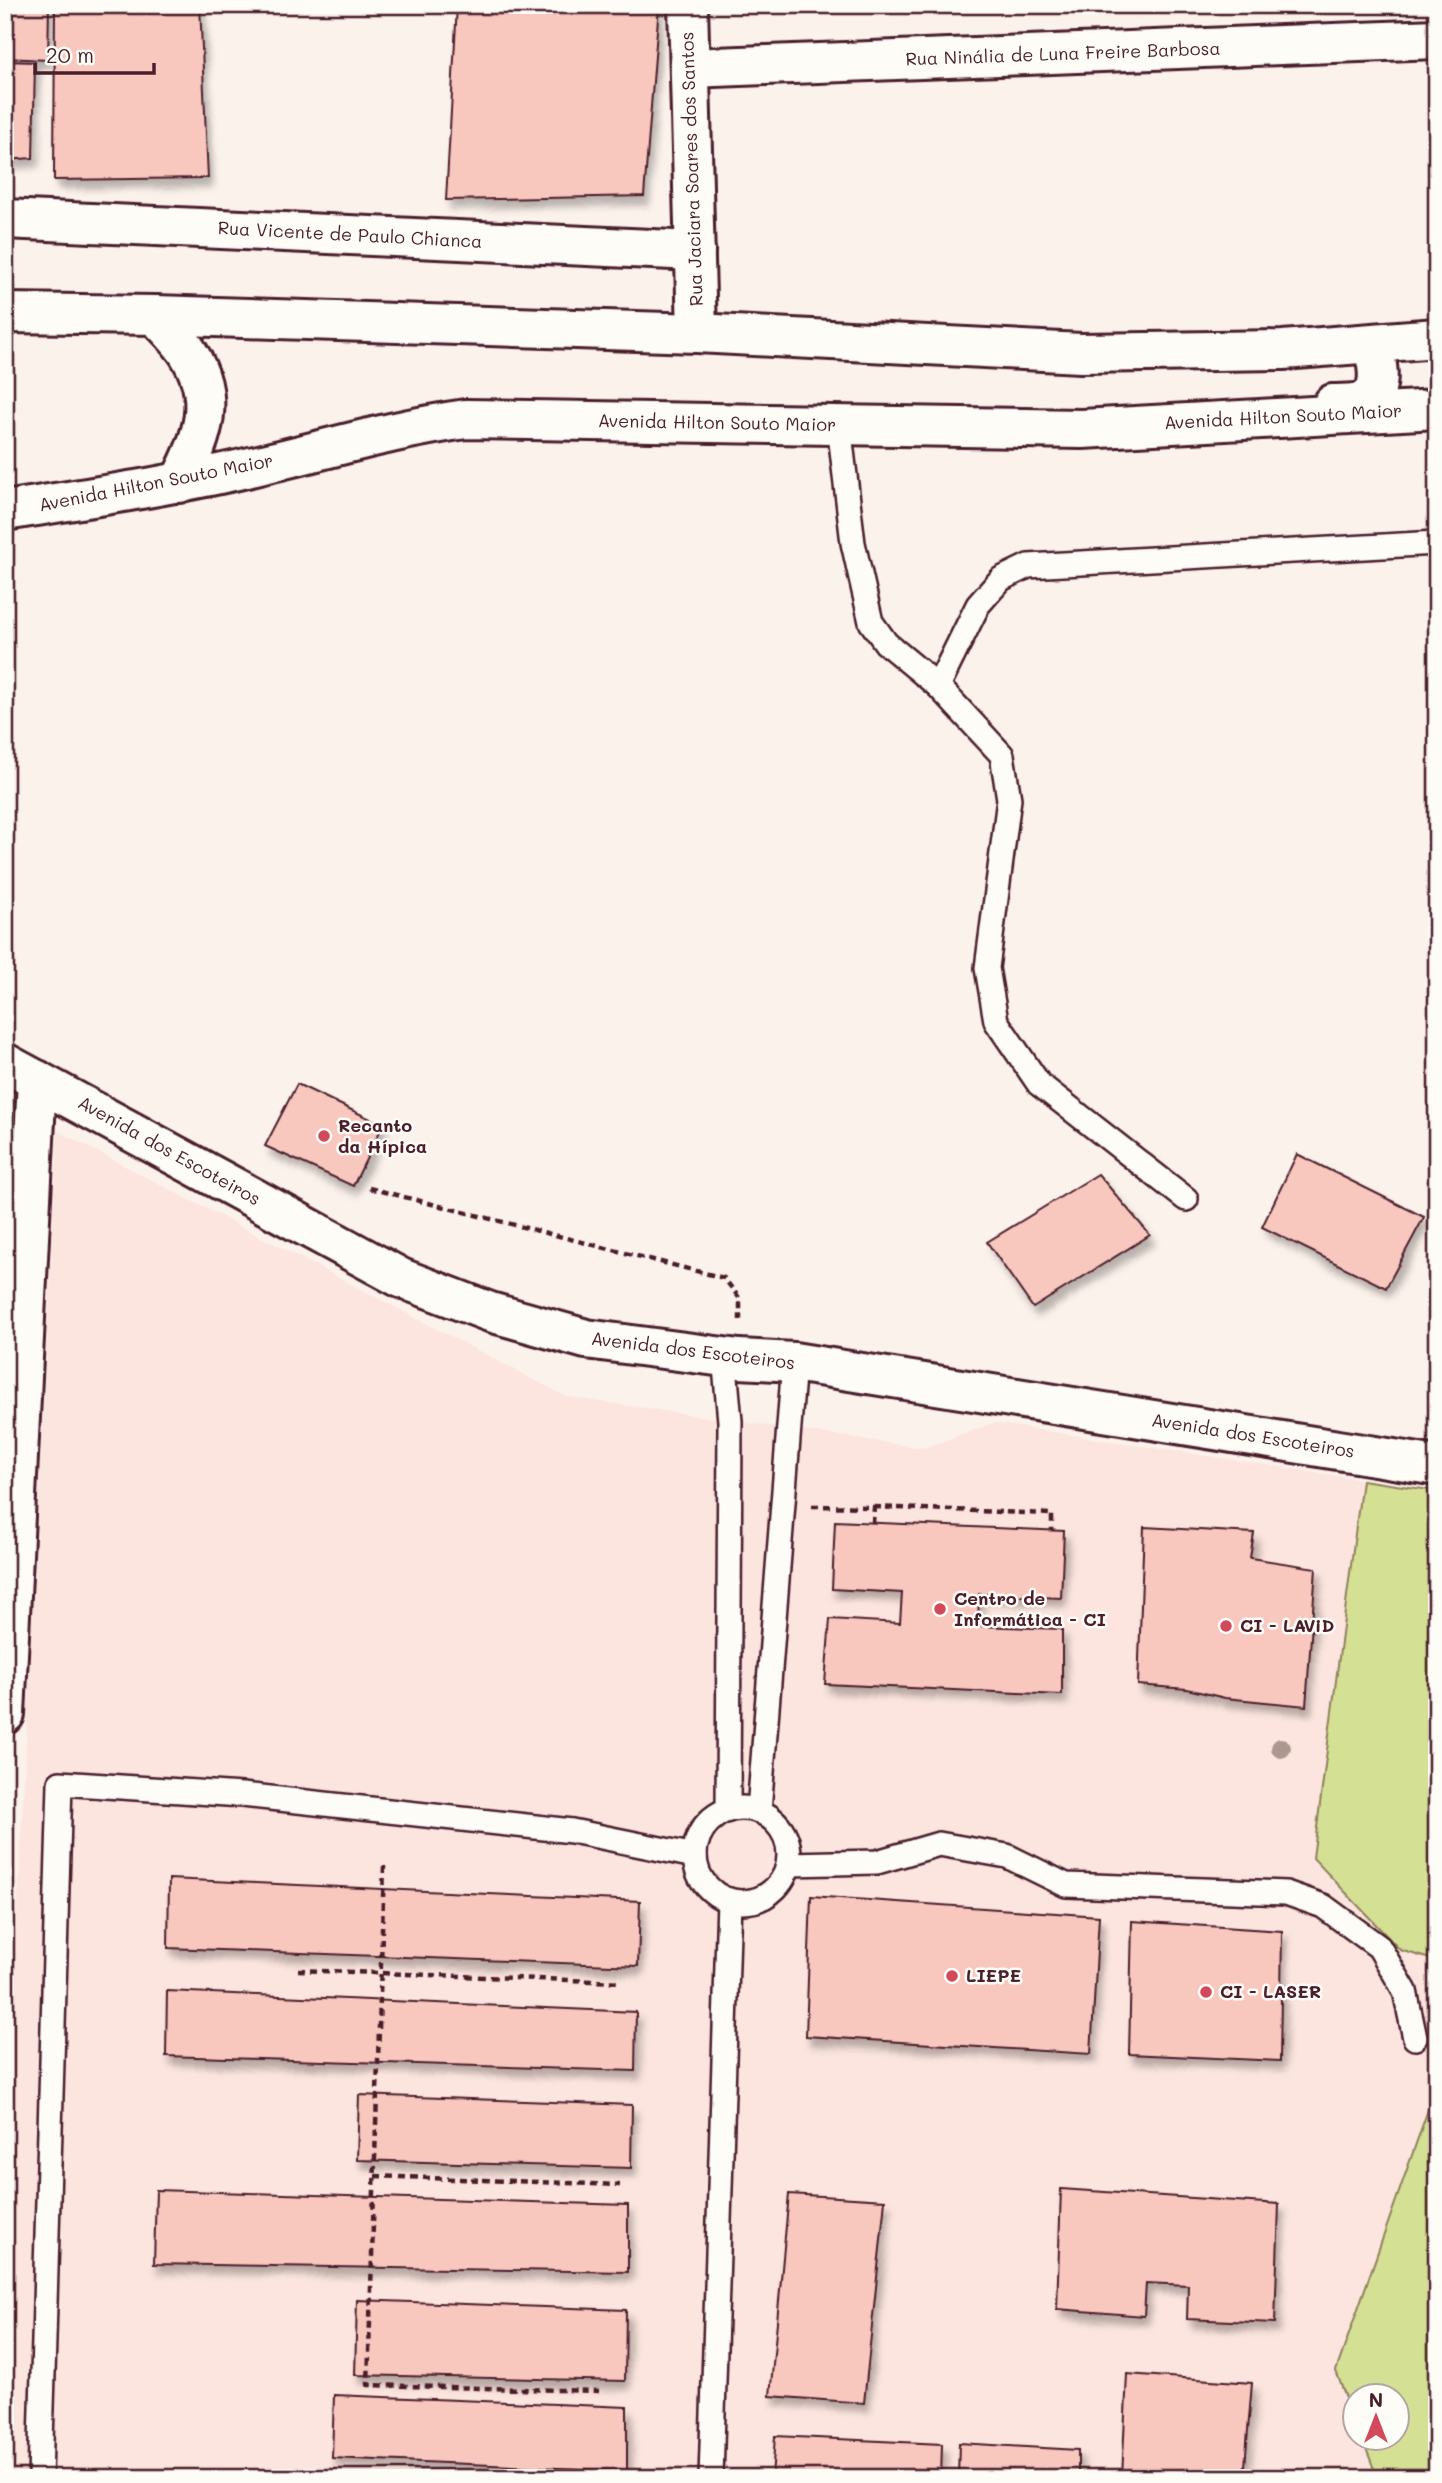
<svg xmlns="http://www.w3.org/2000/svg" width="1442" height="2483" font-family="Mali,sans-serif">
<defs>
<filter id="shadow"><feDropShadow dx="4.5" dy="8" stdDeviation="3.5" flood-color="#0004"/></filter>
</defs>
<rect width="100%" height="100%" fill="#fcf2ec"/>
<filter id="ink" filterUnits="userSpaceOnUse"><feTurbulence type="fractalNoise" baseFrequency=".0143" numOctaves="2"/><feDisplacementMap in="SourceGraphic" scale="14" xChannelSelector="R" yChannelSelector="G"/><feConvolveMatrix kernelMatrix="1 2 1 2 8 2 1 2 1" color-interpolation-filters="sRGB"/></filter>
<g filter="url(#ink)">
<path fill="#fbe5de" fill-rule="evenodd" d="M58,1131L567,1397L923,1448L994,1423L1437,1491V2478H5V2148ZM1354,2396H1396V2438H1354Z"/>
<g fill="#d4e093" stroke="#8f805f" stroke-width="2">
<path d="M1362,1480L1437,1491V1961L1400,1950L1313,1858Z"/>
<path d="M1437,2084V2478H1369L1374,2469L1362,2438H1396V2396H1354V2419L1336,2371Z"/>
</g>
<g fill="#f8c8bf" stroke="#4a1f2b" stroke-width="2" filter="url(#shadow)">
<path d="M5,5H49L48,60L5,58Z"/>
<path d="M55,5H200L208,178L54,180Z"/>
<path d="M457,5H659L644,196L446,200Z"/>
<path d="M5,61L35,62L33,158L5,160Z"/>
<path d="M297,1084L383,1125L353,1186L265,1146Z"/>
<path d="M1297,1154L1424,1217L1386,1288L1262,1227Z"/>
<path d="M1098,1174L1150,1235L1033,1308L987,1242Z"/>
<path d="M835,1521L1064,1531L1061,1598L979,1594L978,1626L1062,1629V1695L825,1684L830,1619L900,1623L902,1593L832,1589Z"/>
<path d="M1144,1527L1254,1533L1250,1558L1316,1568L1306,1706L1225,1698L1187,1689L1138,1685Z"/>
<path d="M169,1879L640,1901L638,1966L168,1948Z"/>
<path d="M811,1896L1099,1916L1091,2054L806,2036Z"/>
<path d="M1132,1921L1282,1931L1280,2061L1129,2054Z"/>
<path d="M167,1991L636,2012L635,2071L166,2056Z"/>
<path d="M359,2095L632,2105L631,2168L357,2160Z"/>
<path d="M1061,2189L1279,2204L1275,2323L1187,2319L1188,2285L1146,2283L1144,2316L1057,2309Z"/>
<path d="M156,2190L628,2205V2272L154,2264Z"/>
<path d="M789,2194L885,2200L864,2403L770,2396Z"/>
<path d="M357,2300L626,2310L625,2381L355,2375Z"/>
<path d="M1127,2374L1252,2383L1244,2478H1122Z"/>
<path d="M334,2395L627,2407V2471L332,2458Z"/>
<path d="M775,2436L942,2444L941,2478H772Z"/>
<path d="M959,2443L1078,2450V2478H958Z"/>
</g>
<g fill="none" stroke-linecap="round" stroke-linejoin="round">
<defs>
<g id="lane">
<path d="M839,425L853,543L871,622L886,643L938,686L1002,755L1009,799L987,968L996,1021L1039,1084L1186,1199"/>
<path d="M938,686L978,605L1001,579L1028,566L1437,543"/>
<path d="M724,1356L730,1421L728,1810"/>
<circle cx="742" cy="1855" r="47"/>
<path d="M759,1811L794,1362"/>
<path d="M789,1864L877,1862L939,1844L1007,1856L1066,1885L1286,1893L1323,1906L1379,1947L1405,1991L1415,2038"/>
<path d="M40,2478L60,1783L242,1795L572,1831L695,1856"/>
<path d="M711,2478L729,1900"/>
</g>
<g id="street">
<path d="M688,5L697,333"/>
<path d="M690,68L1437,39"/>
<path d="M5,219L695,251"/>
<path d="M5,1063L401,1278L490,1312L586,1339L739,1359L794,1362L1437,1466"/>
<path d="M5,1714L37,1080"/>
</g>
<g id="primary">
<path d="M5,313L155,315L697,333L1081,353L1283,350L1437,338"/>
<path d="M155,315C166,326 178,338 187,351C218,398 203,438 179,483"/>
<path d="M1333,404C1343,403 1359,405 1368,399C1384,387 1377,359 1371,344"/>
<path d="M5,511C91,497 178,485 263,464C332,448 395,429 466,419L1082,429L1437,409"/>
</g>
</defs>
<use href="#lane" stroke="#4a1f2b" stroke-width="28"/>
<use href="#street" stroke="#4a1f2b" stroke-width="44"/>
<use href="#primary" stroke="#4a1f2b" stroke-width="44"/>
<g stroke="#4a1f2b" stroke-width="4.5" stroke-dasharray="7 5" stroke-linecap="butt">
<path d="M369,1188L724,1278L740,1299V1320"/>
<path d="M812,1506L874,1507L873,1523"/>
<path d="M874,1507L1052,1514V1530"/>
<path d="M384,1866L368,2385L599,2391"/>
<path d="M298,1970L621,1982"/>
<path d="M375,2176L620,2185"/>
</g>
<use href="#lane" stroke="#fdfcf7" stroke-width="23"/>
<use href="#street" stroke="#fdfcf7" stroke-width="38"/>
<use href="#primary" stroke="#fdfcf7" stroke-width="38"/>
</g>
<circle fill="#ad9890" cx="1281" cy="1748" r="10"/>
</g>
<g fill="#d1495b" stroke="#fdfcf7" stroke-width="2.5">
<circle cx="324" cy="1136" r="7"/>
<circle cx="940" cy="1609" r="7"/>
<circle cx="1226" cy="1626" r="7"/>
<circle cx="952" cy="1976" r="7"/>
<circle cx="1206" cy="1992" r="7"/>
</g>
<g text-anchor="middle" stroke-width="5" stroke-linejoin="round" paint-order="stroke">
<g font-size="18" fill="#4a1f2b" stroke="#fdfcf7">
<text transform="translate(1063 54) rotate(-2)" y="6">Rua Ninália de Luna Freire Barbosa</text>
<text transform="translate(692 169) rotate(-92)" y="6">Rua Jaciara Soares dos Santos</text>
<text transform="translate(350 235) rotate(3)" y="6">Rua Vicente de Paulo Chianca</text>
<text transform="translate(1283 417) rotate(-3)" y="6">Avenida Hilton Souto Maior</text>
<text transform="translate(717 423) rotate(1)" y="6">Avenida Hilton Souto Maior</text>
<text transform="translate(156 483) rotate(-11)" y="6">Avenida Hilton Souto Maior</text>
<text transform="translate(169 1151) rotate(29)" y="6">Avenida dos Escoteiros</text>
<text transform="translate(693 1351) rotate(7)" y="6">Avenida dos Escoteiros</text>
<text transform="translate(1253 1436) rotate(9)" y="6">Avenida dos Escoteiros</text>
</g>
<g font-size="18" font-weight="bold" fill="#4a1f2b" stroke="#fdfcf7" text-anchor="start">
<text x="338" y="1132">Recanto<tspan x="338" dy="21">da Hípica</tspan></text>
<text x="954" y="1605">Centro de<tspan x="954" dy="21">Informática - CI</tspan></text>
<text x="1240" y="1632">CI - LAViD</text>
<text x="966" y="1982">LIEPE</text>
<text x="1220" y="1998">CI - LASER</text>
</g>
</g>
<rect width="1442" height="2483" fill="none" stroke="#fdfcf7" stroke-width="28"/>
<rect x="14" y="14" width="1414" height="2455" fill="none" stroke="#4a1f2b" stroke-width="2.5" filter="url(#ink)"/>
<g transform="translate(1376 2417)"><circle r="33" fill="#fdfcf7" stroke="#b5a4a5" stroke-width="2"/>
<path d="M0-5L12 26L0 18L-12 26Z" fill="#d1495b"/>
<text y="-10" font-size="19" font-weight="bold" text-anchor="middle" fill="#4a1f2b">N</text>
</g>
<path d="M35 63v10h119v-10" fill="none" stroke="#4a1f2b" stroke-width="3.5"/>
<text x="46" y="63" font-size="21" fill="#4a1f2b" stroke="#fdfcf7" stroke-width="5" paint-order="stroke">20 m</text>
</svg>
